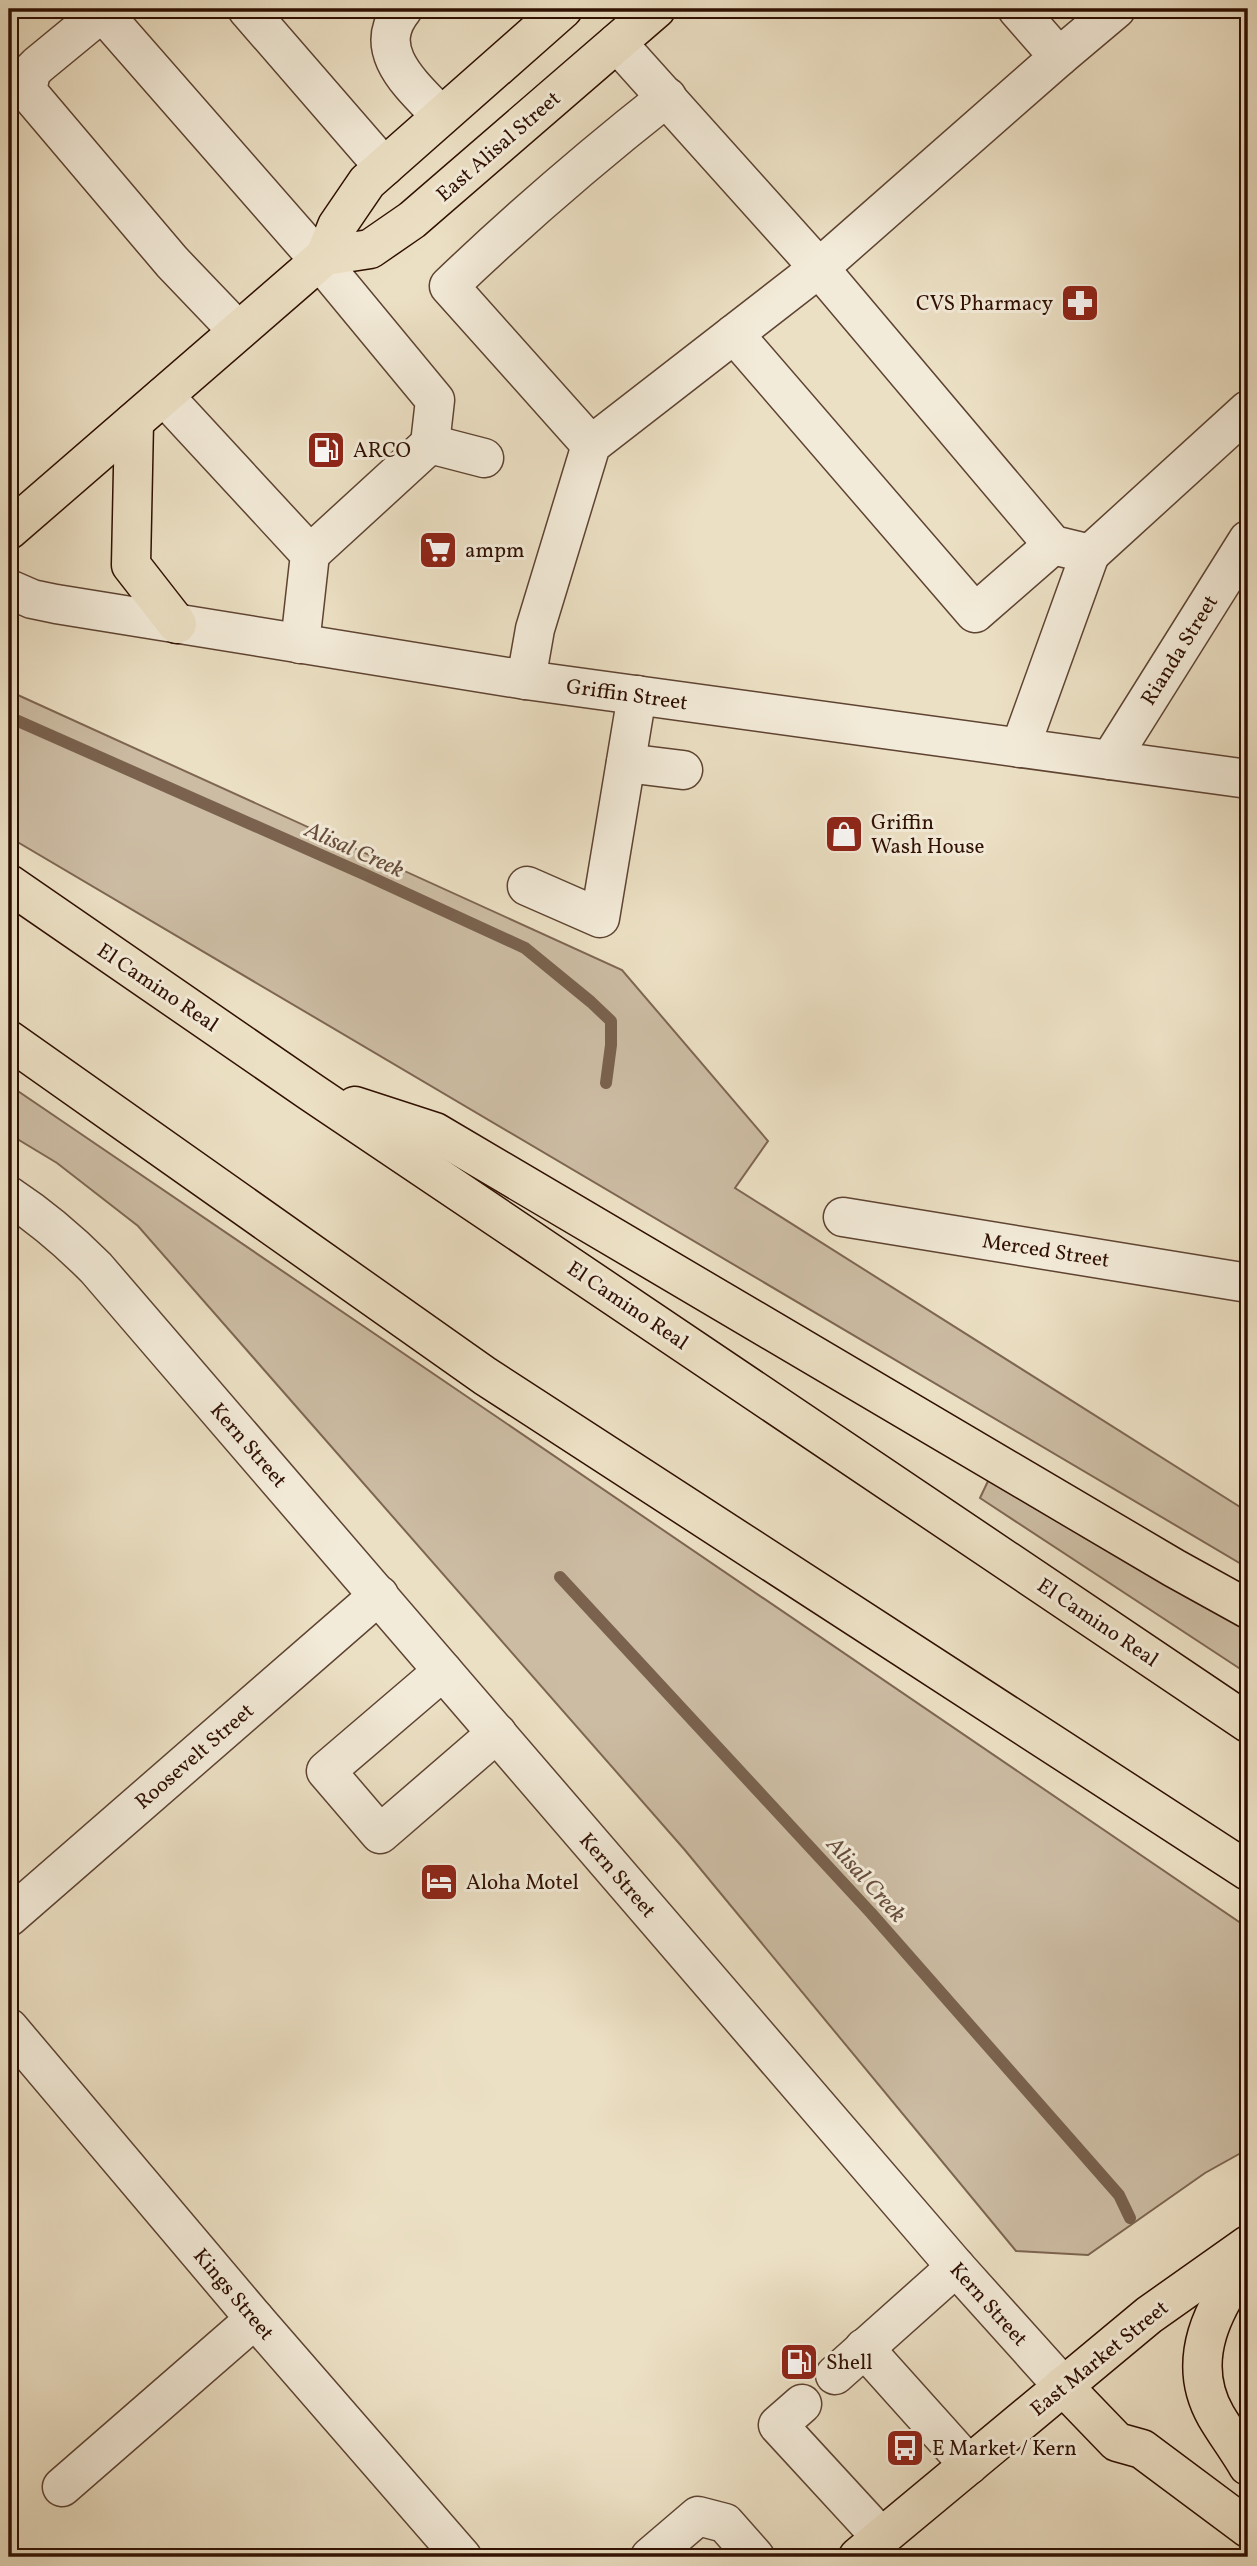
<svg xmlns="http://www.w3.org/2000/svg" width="1257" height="2566" font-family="Vollkorn,serif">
<rect width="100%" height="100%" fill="#ece0c4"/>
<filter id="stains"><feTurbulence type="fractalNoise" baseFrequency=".00286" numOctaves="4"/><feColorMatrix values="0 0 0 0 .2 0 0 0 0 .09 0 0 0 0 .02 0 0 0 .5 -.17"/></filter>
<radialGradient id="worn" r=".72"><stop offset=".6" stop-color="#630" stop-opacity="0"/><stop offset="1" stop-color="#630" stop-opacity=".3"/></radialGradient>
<g fill="#ccbca3" stroke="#7e6652" stroke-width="2">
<path d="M9,691L622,970L768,1141L735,1188L1248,1512V1568L9,837Z"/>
<path d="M9,1085L1248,1928V2149L1205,2173L1088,2255L1016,2251L684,1849L138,1226L57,1163L9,1134Z"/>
<path d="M989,1479L1248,1626V1674L980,1498Z"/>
</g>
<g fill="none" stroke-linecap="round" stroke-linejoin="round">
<g stroke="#7a624e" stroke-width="12">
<path d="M9,717L366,875L525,948L591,1002L611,1021V1045L606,1083"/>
<path d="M560,1577L871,1913L1119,2195L1130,2218"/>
<path d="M1172,2555V2557"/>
</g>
<defs>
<g id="minor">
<path d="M106,9L38,65L31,72L27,91L172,262L238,331"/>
<path d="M247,9L384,167"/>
<path d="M403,9C369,51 413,86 441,116"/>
<path d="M102,12L320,261L435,400L430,444"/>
<path d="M617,43L819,268L1059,57L1017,9"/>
<path d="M1059,57L1116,9"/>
<path d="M734,334L975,613L1053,545"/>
<path d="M164,396L310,554L300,644"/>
<path d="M591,445L449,286C519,219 591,157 667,97"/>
<path d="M310,554L430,444L484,458"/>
<path d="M9,589L32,599L56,604L526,680L1248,779"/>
<path d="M526,680L535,629L591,445L819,268L1053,545L1090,554L1248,410"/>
<path d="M1020,748L1090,554"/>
<path d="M1110,760L1248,540"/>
<path d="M626,763L683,770"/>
<path d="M527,886L600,918L637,695"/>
<path d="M9,1196C41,1217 69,1241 96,1268L956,2267L1063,2386"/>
<path d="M843,1217L1248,1283"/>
<path d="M443,1671L326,1771L380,1834L497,1733"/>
<path d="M9,1917L379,1595"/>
<path d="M9,2028L255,2319L462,2557"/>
<path d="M864,2348L969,2465"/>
<path d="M835,2375L956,2267"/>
<path d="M802,2404L778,2425L882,2538"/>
<path d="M62,2487L255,2319"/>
<path d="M650,2557L698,2516L725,2523L755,2557"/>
</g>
<g id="major">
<path d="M325,256L370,249L412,220L656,9"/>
<path d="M134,422L131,565L177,624"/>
<path d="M9,530L325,256L337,226L367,182L563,9"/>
<path d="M1248,2259C1214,2306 1184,2360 1216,2416C1226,2433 1238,2449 1248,2466"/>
<path d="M1063,2386L1117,2442L1142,2449L1248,2528"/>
<path d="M858,2557L1149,2315L1248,2245"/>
</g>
<g id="highway">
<path d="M9,884L311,1092L1248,1723"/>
<path d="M9,1040L485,1376L1248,1871"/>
<path d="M355,1106L435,1132L1174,1568L1248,1609"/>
</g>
</defs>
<use href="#minor" stroke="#5e4332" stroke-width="41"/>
<use href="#major" stroke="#2f0f01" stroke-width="41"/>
<use href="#highway" stroke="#2f0f01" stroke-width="41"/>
<use href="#minor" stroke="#f3ebd9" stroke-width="38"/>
<use href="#major" stroke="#ece0c4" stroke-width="38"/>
<use href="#highway" stroke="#ece0c4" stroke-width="38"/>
</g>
<defs>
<symbol id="pharmacy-square" viewBox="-11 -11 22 22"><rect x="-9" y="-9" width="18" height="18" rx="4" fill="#8f2418" stroke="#f3ebd9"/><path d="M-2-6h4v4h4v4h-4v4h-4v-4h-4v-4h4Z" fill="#fff"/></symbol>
<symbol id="fuel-square" viewBox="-11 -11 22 22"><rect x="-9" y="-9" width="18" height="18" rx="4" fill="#8f2418" stroke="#f3ebd9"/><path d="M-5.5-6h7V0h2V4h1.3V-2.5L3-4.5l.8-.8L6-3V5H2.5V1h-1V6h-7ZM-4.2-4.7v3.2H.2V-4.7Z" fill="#fff"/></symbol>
<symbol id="supermarket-square" viewBox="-11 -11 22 22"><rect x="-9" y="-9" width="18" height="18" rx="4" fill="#8f2418" stroke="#f3ebd9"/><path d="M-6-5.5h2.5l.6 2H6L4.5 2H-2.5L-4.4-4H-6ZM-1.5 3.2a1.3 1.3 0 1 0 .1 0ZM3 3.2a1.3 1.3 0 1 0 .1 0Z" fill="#fff"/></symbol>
<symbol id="shop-square" viewBox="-11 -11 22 22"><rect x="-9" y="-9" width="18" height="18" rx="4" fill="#8f2418" stroke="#f3ebd9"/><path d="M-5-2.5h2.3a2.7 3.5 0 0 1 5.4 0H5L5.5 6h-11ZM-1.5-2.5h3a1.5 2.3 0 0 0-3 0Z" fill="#fff"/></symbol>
<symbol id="hotel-square" viewBox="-11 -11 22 22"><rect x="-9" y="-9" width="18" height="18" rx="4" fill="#8f2418" stroke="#f3ebd9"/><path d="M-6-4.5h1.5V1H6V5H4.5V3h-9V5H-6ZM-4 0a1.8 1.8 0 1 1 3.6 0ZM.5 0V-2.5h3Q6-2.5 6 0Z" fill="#fff"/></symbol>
<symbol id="bus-square" viewBox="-11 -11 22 22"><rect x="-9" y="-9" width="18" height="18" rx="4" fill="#8f2418" stroke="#f3ebd9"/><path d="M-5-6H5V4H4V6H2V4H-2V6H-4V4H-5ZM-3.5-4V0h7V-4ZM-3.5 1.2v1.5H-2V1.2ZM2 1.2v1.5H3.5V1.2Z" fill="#fff"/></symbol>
</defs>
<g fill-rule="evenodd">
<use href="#pharmacy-square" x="1058" y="281" width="44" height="44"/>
<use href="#fuel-square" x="304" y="428" width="44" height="44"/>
<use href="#supermarket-square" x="416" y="528" width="44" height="44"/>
<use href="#shop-square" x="822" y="812" width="44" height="44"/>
<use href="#hotel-square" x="417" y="1860" width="44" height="44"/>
<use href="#fuel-square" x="777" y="2340" width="44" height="44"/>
<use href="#bus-square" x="883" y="2426" width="44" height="44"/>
</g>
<g text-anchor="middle" stroke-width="6" stroke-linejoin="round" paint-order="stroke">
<g font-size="21" fill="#2f0f01" stroke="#f3ebd9">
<text transform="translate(498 146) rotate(-41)" y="7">East Alisal Street</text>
<text transform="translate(1179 650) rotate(-58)" y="7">Rianda Street</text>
<text transform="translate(627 694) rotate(8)" y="7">Griffin Street</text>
<text transform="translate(158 987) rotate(34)" y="7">El Camino Real</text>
<text transform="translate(1046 1250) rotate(9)" y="7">Merced Street</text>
<text transform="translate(628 1305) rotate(34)" y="7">El Camino Real</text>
<text transform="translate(249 1445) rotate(49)" y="7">Kern Street</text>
<text transform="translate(1098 1622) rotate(34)" y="7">El Camino Real</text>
<text transform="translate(194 1756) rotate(-41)" y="7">Roosevelt Street</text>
<text transform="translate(618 1875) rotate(49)" y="7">Kern Street</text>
<text transform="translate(234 2294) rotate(50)" y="7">Kings Street</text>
<text transform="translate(989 2304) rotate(48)" y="7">Kern Street</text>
<text transform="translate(1099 2358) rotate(-39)" y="7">East Market Street</text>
</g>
<g font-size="21" fill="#2f0f01" stroke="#f3ebd9" text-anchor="start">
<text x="1053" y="310" text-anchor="end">CVS Pharmacy</text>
<text x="353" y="457">ARCO</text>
<text x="465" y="557">ampm</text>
<text x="871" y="829">Griffin<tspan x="871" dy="24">Wash House</tspan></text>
<text x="466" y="1889">Aloha Motel</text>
<text x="826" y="2369">Shell</text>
<text x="932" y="2455">E Market / Kern</text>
</g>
<g font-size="23" font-style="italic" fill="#674d3b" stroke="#f3ebd9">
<text transform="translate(355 849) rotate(24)" y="8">Alisal Creek</text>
<text transform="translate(867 1879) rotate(48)" y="8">Alisal Creek</text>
</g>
</g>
<rect width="1257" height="2566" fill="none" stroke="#ece0c4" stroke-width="35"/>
<rect x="10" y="10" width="1236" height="2545" fill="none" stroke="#2f0f01" stroke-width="3.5"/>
<rect x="18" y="18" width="1222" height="2531" fill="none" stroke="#2f0f01" stroke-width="2"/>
<rect width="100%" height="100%" filter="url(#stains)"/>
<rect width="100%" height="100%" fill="url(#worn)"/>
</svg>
